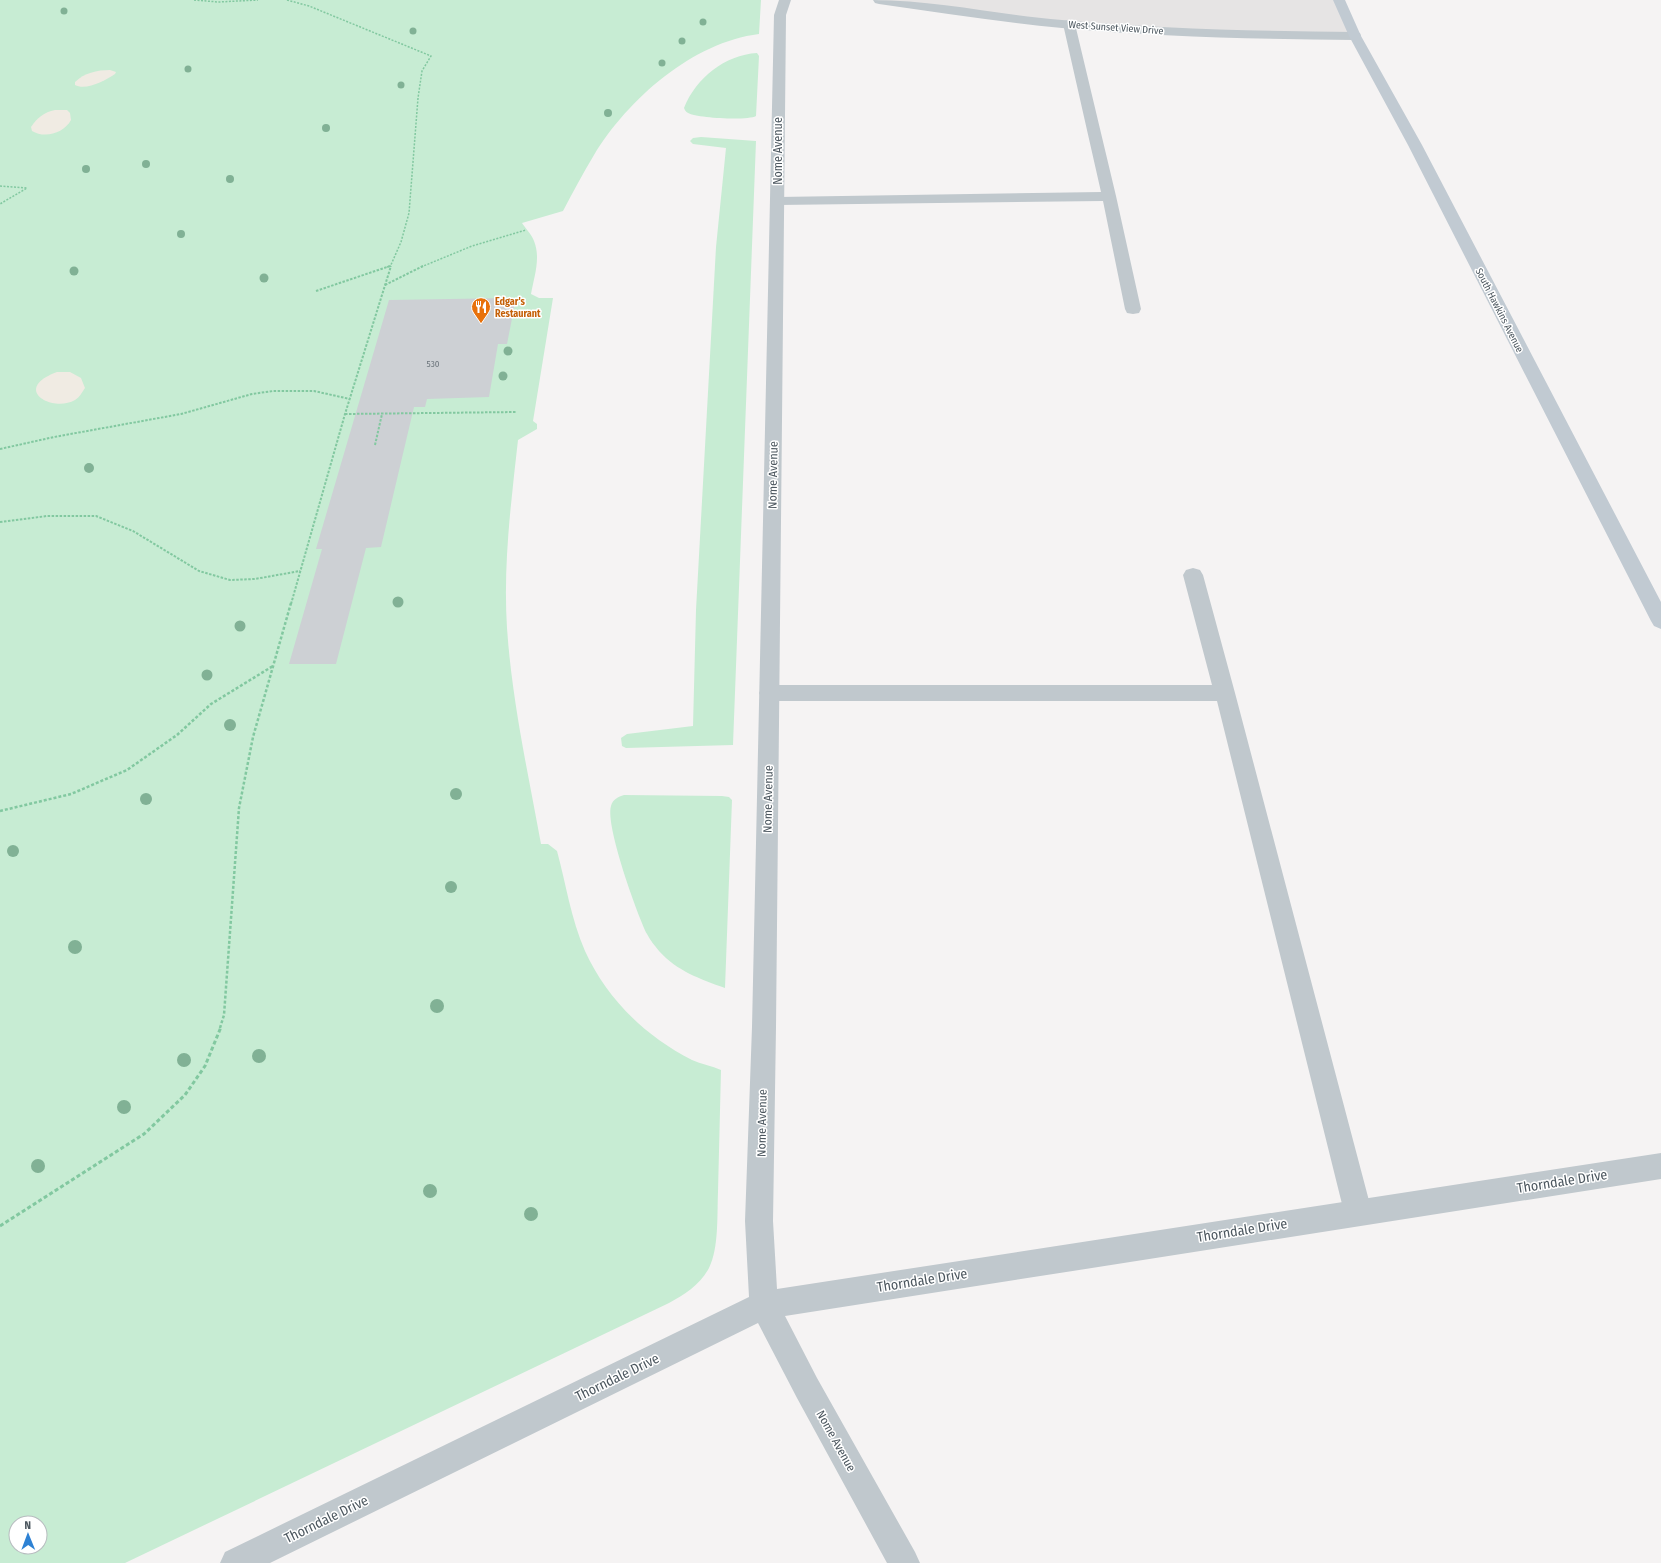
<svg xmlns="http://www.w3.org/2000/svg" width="1661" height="1563" font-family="'Fira Sans Condensed',sans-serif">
<rect width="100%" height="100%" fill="#f5f3f3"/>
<path fill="#e6e4e4" d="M879,0H1339L1355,36L1214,34L961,12Z"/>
<g fill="#c7ecd3" fill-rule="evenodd">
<path d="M0,0H761L759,34C693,42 628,99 594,155C583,173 573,192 563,211L522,223C526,229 532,235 534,241C541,258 534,277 531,294L539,298H553L533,421L537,424V429L518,440C511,503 503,565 507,628C512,701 528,773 541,844H548L557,851C566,884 571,919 585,951C607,999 645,1036 692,1060C701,1064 712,1066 721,1070C720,1110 719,1151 718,1192C717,1215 719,1248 709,1268C700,1285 685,1294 669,1303L125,1563H0ZM16,1523H40V1547H16Z"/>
<path d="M757,53L759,56L756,116C747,121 697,118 688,113C685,111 685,110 684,108C696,78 725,55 757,53Z"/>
<path d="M701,137L756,141L733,745L626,748L622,746L621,738L627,734L693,726L696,610L716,247L726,148L693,144L690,141L693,138Z"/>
<path d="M624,795L722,796L729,797L732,800L725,988C700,979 677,971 659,951C655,946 650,940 647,934C637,914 605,825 611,806C613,799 618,797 624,795Z"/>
</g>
<g fill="#f0ebe3">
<path d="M110,70L116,72L115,74C106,80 86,91 75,85V82C84,73 97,70 110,70Z"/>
<path d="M55,110H67L70,113L71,120C64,133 45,139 32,131L31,127C37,118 44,112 55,110Z"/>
<path d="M57,372H70L81,378L85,388C82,392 80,397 75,400C52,413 11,389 57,372Z"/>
</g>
<path fill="#cdd0d4" d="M516,298L507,344H498L489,397L427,399L425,407H414L381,547L366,548L336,664H289L322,549H316L389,300Z"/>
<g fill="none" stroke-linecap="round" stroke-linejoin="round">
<g stroke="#82c8a0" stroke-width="1.5" stroke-dasharray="2 1.5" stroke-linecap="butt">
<path d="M194,0L218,2L258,0"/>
<path d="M287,0L309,6L431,56L422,71L418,98L409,213L401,242L390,267"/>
<path d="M0,186L27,188L0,204"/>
<path d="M387,267L391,266"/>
<path d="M421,267L472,246L526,230"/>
</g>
<g stroke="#82c8a0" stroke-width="2" stroke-dasharray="2.5 1.5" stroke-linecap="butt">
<path d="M385,285L423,266"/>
<path d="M316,291L390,266"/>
<path d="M345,414L517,412"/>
<path d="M375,445L382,414"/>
<path d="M0,449L54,437L181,414L252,394L273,391H314L350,399"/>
<path d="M0,522L47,516H96L133,531L199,571L230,580L255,579L300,571"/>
<path d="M291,604L345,414L391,266"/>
</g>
<g stroke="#82c8a0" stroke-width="2.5" stroke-dasharray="3 2" stroke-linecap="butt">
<path d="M0,811L71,794L127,770L177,735L211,704L273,666"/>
<path d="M220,1028L224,1015L239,808L253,737L291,603"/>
</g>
<path stroke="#82c8a0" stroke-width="3" stroke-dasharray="4 2.5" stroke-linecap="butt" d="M0,1226L144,1134L185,1095L205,1066L221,1027"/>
<g fill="#c0c8cd" fill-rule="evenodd">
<path d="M1069,20L1074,21L1075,24L1116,196L1141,309L1139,313L1133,314L1127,313L1125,309L1103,201L778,205L773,204L771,201L773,198L778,197L1101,192L1063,24L1064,21Z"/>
<path d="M1193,568L1200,570L1203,575L1235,693L1372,1212L1368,1222L1358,1226L1348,1222L1344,1212L1217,701H769L762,699L759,693L762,687L769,685H1212L1183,575L1186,570Z"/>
</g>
<g fill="#c0c8cd" fill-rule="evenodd">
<path d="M779,0H791L786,15L776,1027L773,1221L777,1289L1661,1153V1179L785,1316L817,1378L915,1552L920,1563H887L797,1398L758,1323L270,1563H220L225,1552L749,1297L745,1221L752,1027L774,15Z"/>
<path d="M873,0C936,0 999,15 1062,20C1159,29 1257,31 1355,32L1360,33L1361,36L1360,39L1355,40C1257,39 1159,37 1062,28C1001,22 940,13 879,4L875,3Z"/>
</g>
<path fill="#c1cad2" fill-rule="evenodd" d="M1333,0H1345L1361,36L1422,145L1661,602V629L1654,626L1651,621L1408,145L1349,36Z"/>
</g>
<g fill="#81b195">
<circle cx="64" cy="11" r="3.5"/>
<circle cx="703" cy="22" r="3.5"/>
<circle cx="413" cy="31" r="3.5"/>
<circle cx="682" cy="41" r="3.5"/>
<circle cx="662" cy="63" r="3.5"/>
<circle cx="188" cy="69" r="3.5"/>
<circle cx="401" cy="85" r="3.5"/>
<circle cx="608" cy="113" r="4"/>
<circle cx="326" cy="128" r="4"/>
<circle cx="146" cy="164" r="4"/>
<circle cx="86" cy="169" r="4"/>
<circle cx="230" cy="179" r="4"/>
<circle cx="181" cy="234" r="4"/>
<circle cx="74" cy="271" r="4.5"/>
<circle cx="264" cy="278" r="4.5"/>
<circle cx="508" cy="351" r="4.5"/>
<circle cx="503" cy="376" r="4.5"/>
<circle cx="89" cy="468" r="5"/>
<circle cx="398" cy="602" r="5.5"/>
<circle cx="240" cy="626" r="5.5"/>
<circle cx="207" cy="675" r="5.5"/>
<circle cx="230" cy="725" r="6"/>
<circle cx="456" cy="794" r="6"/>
<circle cx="146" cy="799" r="6"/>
<circle cx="13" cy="851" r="6"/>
<circle cx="451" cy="887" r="6"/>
<circle cx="75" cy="947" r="7"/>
<circle cx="437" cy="1006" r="7"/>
<circle cx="259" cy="1056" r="7"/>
<circle cx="184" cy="1060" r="7"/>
<circle cx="124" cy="1107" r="7"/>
<circle cx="38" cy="1166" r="7"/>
<circle cx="430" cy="1191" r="7"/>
<circle cx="531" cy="1214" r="7"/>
</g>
<defs>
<symbol id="restaurant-pin" viewBox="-11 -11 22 30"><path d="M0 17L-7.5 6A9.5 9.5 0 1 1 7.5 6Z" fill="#e8710a" stroke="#fff"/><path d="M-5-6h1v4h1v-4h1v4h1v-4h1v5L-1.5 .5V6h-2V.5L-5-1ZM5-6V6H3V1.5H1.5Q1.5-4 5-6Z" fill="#fff"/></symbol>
</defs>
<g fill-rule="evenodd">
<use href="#restaurant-pin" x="470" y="296" width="22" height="30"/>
</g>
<g text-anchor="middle" stroke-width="3" stroke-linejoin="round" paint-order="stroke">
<g font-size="9" fill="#6c757c">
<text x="433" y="367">530</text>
</g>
<g font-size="10" fill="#4c575f" stroke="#fff">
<text transform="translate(1116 27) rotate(4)" y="4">West Sunset View Drive</text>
<text transform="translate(1500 310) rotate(63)" y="4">South Hawkins Avenue</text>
</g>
<g font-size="10" font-weight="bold" fill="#c56008" stroke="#fff" text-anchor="start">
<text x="495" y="305">Edgar's<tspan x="495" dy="12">Restaurant</tspan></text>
</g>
<g font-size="12" fill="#4c575f" stroke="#fff">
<text transform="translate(778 151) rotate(-90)" y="4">Nome Avenue</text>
<text transform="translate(773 475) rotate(-89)" y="4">Nome Avenue</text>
<text transform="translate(768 799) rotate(-89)" y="4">Nome Avenue</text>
<text transform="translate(762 1123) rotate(-89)" y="4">Nome Avenue</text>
<text transform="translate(836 1441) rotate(61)" y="4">Nome Avenue</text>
</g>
<g font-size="14" fill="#4c575f" stroke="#fff">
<text transform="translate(1562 1181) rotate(-9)" y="5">Thorndale Drive</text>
<text transform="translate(1242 1230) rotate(-9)" y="5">Thorndale Drive</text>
<text transform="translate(922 1280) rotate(-9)" y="5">Thorndale Drive</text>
<text transform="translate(617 1377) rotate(-26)" y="5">Thorndale Drive</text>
<text transform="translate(326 1519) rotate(-26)" y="5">Thorndale Drive</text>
</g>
</g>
<g transform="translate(28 1535) rotate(359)"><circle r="19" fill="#ffffff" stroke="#b7bcbf"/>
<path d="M0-3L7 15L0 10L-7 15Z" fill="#2e82d4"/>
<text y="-6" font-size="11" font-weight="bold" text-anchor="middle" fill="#4c575f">N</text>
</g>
</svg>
